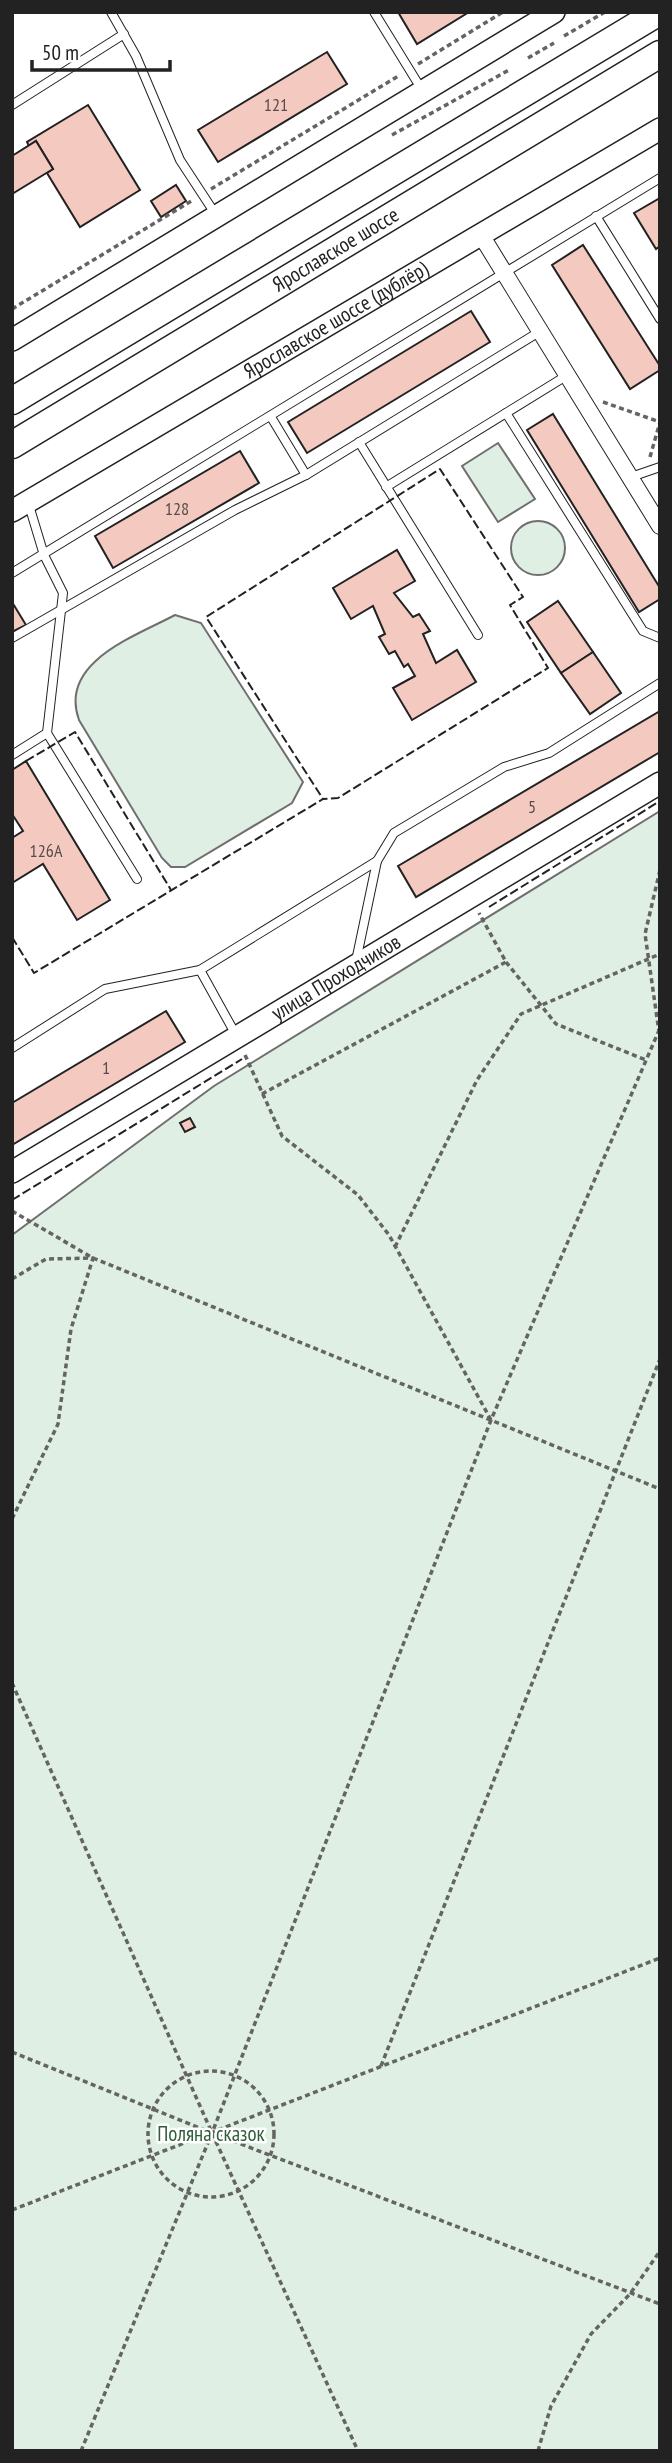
<svg xmlns="http://www.w3.org/2000/svg" width="672" height="2463" font-family="'PT Sans Narrow',sans-serif">
<rect width="100%" height="100%" fill="#fff"/>
<g fill="#e0efe3" stroke="#6f6f6f" stroke-width="2">
<path d="M498,443L535,499L498,522L462,466Z"/>
<circle cx="538" cy="548" r="27"/>
<path d="M175,615L201,623L303,782L292,803L185,867H171L162,858L79,720C58,662 136,636 175,615Z"/>
<path d="M660,811V2451H12V1235L214,1086Z"/>
</g>
<g fill="#f3c9c0" stroke="#222" stroke-width="2">
<path d="M398,12H469L417,44Z"/>
<path d="M327,52L347,84L218,162L198,130Z"/>
<path d="M88,105L140,190L80,227L47,173L53,169L36,141L29,146L27,142Z"/>
<path d="M36,141L53,169L12,194V156Z"/>
<path d="M176,185L186,201L161,217L151,201Z"/>
<path d="M660,198V246L656,249L634,213Z"/>
<path d="M583,245L660,366V370L630,389L552,265Z"/>
<path d="M471,311L490,342L307,453L288,422Z"/>
<path d="M553,414L660,588V599L639,612L527,430Z"/>
<path d="M240,451L259,483L113,568L95,536Z"/>
<path d="M397,550L415,581L394,593L413,617L419,614L430,631L423,634L436,663L457,650L476,682L412,720L393,688L415,676L408,664L404,667L395,651L389,654L379,637L385,634L373,606L351,619L333,588Z"/>
<path d="M558,601L593,652L561,673L527,622Z"/>
<path d="M12,602L26,625L12,632Z"/>
<path d="M593,652L621,693L590,714L561,673Z"/>
<path d="M660,711V752L416,897L398,866Z"/>
<path d="M26,761L110,900L77,920L43,864L12,883V838L23,831L12,814V770Z"/>
<path d="M166,1011L185,1042L12,1145V1103Z"/>
<path d="M190,1118L195,1127L185,1132L180,1123Z"/>
</g>
<g fill="none" stroke-linecap="round" stroke-linejoin="round">
<defs>
<g id="service">
<path d="M111,12L136,56L180,160L216,215"/>
<path d="M374,12L422,90"/>
<path d="M12,105L124,34"/>
<path d="M596,216L660,319"/>
<path d="M506,413L643,631L660,638"/>
<path d="M271,417L306,475"/>
<path d="M359,442L478,635"/>
<path d="M631,477L660,467"/>
<path d="M386,487L566,376"/>
<path d="M28,502L44,555L63,593L47,733L137,879"/>
<path d="M12,573L660,178"/>
<path d="M12,638L235,510L306,475L539,332"/>
<path d="M12,755L47,733"/>
<path d="M356,961L377,861"/>
<path d="M200,970L236,1035"/>
<path d="M12,1048L105,989L200,970L377,861L394,833L504,767L549,753L660,683"/>
</g>
<path id="minor" d="M481,235L660,526"/>
<g id="tertiary">
<path d="M12,340L554,12"/>
<path id="s1" d="M12,511L660,129"/>
<path id="s2" d="M12,1172L660,783"/>
</g>
<g id="primary">
<path d="M12,401L659,12"/>
<path id="s3" d="M12,445L660,54"/>
</g>
</defs>
<use href="#service" stroke="#222" stroke-width="10"/>
<use href="#minor" stroke="#222" stroke-width="18"/>
<use href="#tertiary" stroke="#222" stroke-width="24"/>
<use href="#primary" stroke="#222" stroke-width="29"/>
<g stroke="#646464" stroke-width="3.5" stroke-dasharray="5 3.5" stroke-linecap="butt">
<path d="M564,36L605,12"/>
<path d="M528,58L554,43"/>
<path d="M418,64L503,12"/>
<path d="M392,135L509,70"/>
<path d="M211,189L400,75"/>
<path d="M12,309L193,200"/>
<path d="M603,402L660,422"/>
<path d="M650,457L660,422"/>
<path d="M660,870L645,934L660,1039"/>
<path d="M506,962L556,1024L646,1060"/>
<path d="M245,1055L282,1136L358,1195L389,1235L491,1420"/>
<path d="M262,1094L506,962L479,913"/>
<path d="M12,1211L93,1258L660,1489"/>
<path d="M395,1247L477,1080L521,1014L660,954"/>
<path d="M12,1279L46,1259L93,1258L71,1329L58,1424L12,1519"/>
<path d="M12,1683L212,2133L358,2451"/>
<path d="M12,2052L212,2133L660,2304"/>
<path d="M381,2066L660,1359"/>
<circle cx="211" cy="2134" r="63"/>
<path d="M12,2210L660,1958"/>
<path d="M81,2451L212,2133L491,1420L660,1028"/>
<path d="M538,2451L551,2406L591,2334L630,2294L660,2251"/>
</g>
<use href="#service" stroke="#fff" stroke-width="8"/>
<use href="#minor" stroke="#fff" stroke-width="16"/>
<use href="#tertiary" stroke="#fff" stroke-width="21"/>
<use href="#primary" stroke="#fff" stroke-width="26"/>
<g stroke="#222" stroke-width="2" stroke-dasharray="9 3.5" stroke-linecap="butt">
<path d="M26,761L75,732L171,890"/>
<path d="M489,907L660,801"/>
<path d="M12,937L34,973L323,799L338,798L548,668L510,605L523,597L440,469L206,617L323,799"/>
<path d="M12,1200L242,1059"/>
</g>
</g>
<g text-anchor="middle" stroke-width="5" stroke-linejoin="round" paint-order="stroke">
<g font-size="18" fill="#564c4a">
<text x="276" y="111">121</text>
<text x="177" y="515">128</text>
<text x="532" y="813">5</text>
<text x="46" y="857">126А</text>
<text x="106" y="1074">1</text>
</g>
<g font-size="21" fill="#222" stroke="#fff">
<text dy="7" stroke="none"><textPath href="#s3" startOffset="378">Ярославское шоссе</textPath></text>
<text dy="7" stroke="none"><textPath href="#s1" startOffset="376">Ярославское шоссе (дублёр)</textPath></text>
<text dy="7" stroke="none"><textPath href="#s2" startOffset="378">улица Проходчиков</textPath></text>
</g>
<g font-size="21" fill="#2f5e38" stroke="#fff">
<text x="211" y="2141">Поляна сказок</text>
</g>
</g>
<rect width="672" height="2463" fill="none" stroke="#222222" stroke-width="28"/>
<path d="M32 60v10h138v-10" fill="none" stroke="#222222" stroke-width="3.5"/>
<text x="42" y="60" font-size="21" fill="#222222" stroke="#ffffff" stroke-width="5" paint-order="stroke">50 m</text>
</svg>
